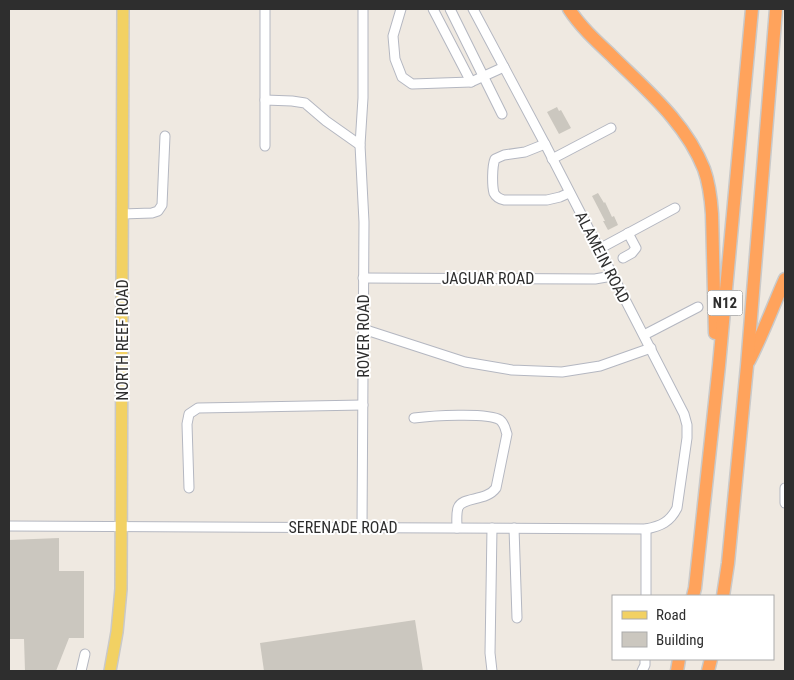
<svg xmlns="http://www.w3.org/2000/svg" width="794" height="680" font-family="'Roboto Condensed',sans-serif">
<rect width="100%" height="100%" fill="#efe9e1"/>
<g fill="#cbc7bf">
<path d="M557,107L559,111L561,110L571,128L559,134L547,112Z"/>
<path d="M598,193L604,203L605,202L612,217L614,216L618,225L608,230L603,221H605L592,196Z"/>
<path d="M59,538V571H84V638H69L56,671H25L24,639H9V540Z"/>
<path d="M415,620L423,671H264L260,643Z"/>
</g>
<g fill="none" stroke-linecap="round" stroke-linejoin="round">
<defs>
<g id="minor">
<path d="M401,9L393,36L395,59L402,77L412,84L471,82L504,67"/>
<path d="M433,9L471,82"/>
<path d="M450,9L502,114"/>
<path d="M265,100V9"/>
<path d="M545,144L525,152L504,155L495,159C492,166 492,186 494,193C496,197 500,199 504,200H547L560,197L569,193"/>
<path d="M265,146V100L292,101L305,103L326,121L360,145"/>
<path d="M552,159L611,128"/>
<path d="M122,214L152,213L158,211L162,205L165,136"/>
<path d="M599,249L675,208"/>
<path d="M623,258L632,253L636,248L628,233"/>
<path d="M363,278L595,279L612,276"/>
<path d="M363,329L465,362L512,370L562,372L600,366L651,348"/>
<path d="M644,335L698,307"/>
<path d="M414,418C430,416 488,412 500,420C505,424 505,429 507,434L496,488C486,502 462,496 458,508C456,514 457,522 457,528"/>
<path d="M189,488L187,424L189,414L198,408L363,405"/>
<path d="M785,488V503"/>
<path d="M9,526L646,529C661,526 670,522 677,508L687,438V425L684,414L545,144L473,9"/>
<path d="M362,527L364,222L360,145L363,98V9"/>
<path d="M514,528L517,618"/>
<path d="M646,529V596"/>
<path d="M81,671L85,654"/>
<path d="M492,671L490,653L492,528"/>
<path d="M642,671L645,665V659"/>
</g>
<path id="major" d="M110,671L117,632L121,589L123,9"/>
<g id="highway">
<path d="M569,9C580,26 595,40 610,54C645,89 685,121 704,169C709,183 711,199 712,214L715,333"/>
<path d="M749,361C763,334 773,306 785,279"/>
<path d="M693,596L695,588L719,365L752,9"/>
<path d="M723,596L728,563L747,366L776,9"/>
<path d="M677,671L679,659"/>
<path d="M708,671L711,659"/>
</g>
</defs>
<use href="#minor" stroke="#b4b7c1" stroke-width="11"/>
<use href="#major" stroke="#c9c9c9" stroke-width="14"/>
<use href="#highway" stroke="#c9c9c9" stroke-width="15"/>
<use href="#minor" stroke="#fff" stroke-width="9"/>
<use href="#major" stroke="#f2d163" stroke-width="11"/>
<use href="#highway" stroke="#ffa35c" stroke-width="12"/>
</g>
<g text-anchor="middle" stroke-width="4" stroke-linejoin="round" paint-order="stroke">
<rect fill="#fff" stroke="#6d6d6d" stroke-width="1" x="707.5" y="290.5" width="35" height="25" rx="4"/>
<g font-size="15" font-weight="bold" fill="#2e2e2e">
<text x="725" y="308">N12</text>
</g>
<g font-size="16" fill="#2e2e2e" stroke="#fff">
<text transform="translate(603 257) rotate(63)" y="6">ALAMEIN ROAD</text>
<text x="488" y="284">JAGUAR ROAD</text>
<text transform="translate(363 336) rotate(-90)" y="6">ROVER ROAD</text>
<text transform="translate(122 340) rotate(-90)" y="6">NORTH REEF ROAD</text>
<text x="343" y="533">SERENADE ROAD</text>
</g>
</g>
<rect width="794" height="680" fill="none" stroke="#2e2e2e" stroke-width="20"/>
<rect x="612" y="595" width="162" height="65" fill="#ffffff" stroke="#ababab"/>
<rect x="622" y="611" width="25" height="8" fill="#f2d163" stroke="#ababab"/>
<text x="656" y="620" font-size="15" fill="#2e2e2e">Road</text>
<rect x="622" y="632" width="25" height="15" fill="#cbc7bf" stroke="#ababab"/>
<text x="656" y="645" font-size="15" fill="#2e2e2e">Building</text>
</svg>
